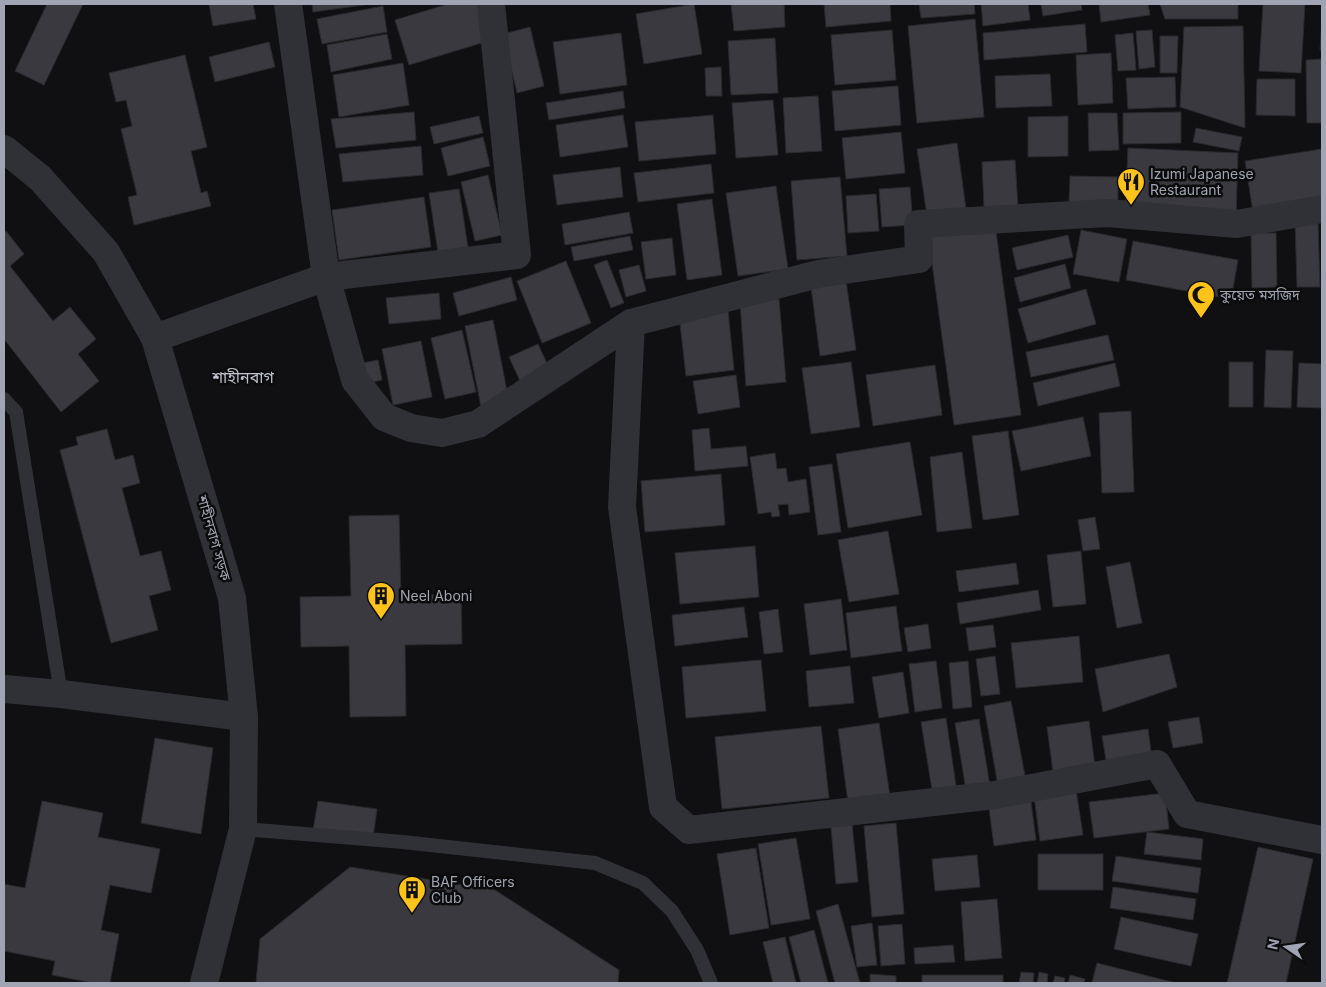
<svg xmlns="http://www.w3.org/2000/svg" width="1326" height="987" font-family="Inter,'Noto Sans Bengali',sans-serif">
<rect width="100%" height="100%" fill="#100f11"/>
<g fill="#3a393f" stroke="#2a292d">
<path d="M47,4H83L44,85L15,71Z"/>
<path d="M209,4H253L256,19L213,26Z"/>
<path d="M312,4H371L313,12Z"/>
<path d="M448,4H477L488,41L409,65L395,20Z"/>
<path d="M694,4L702,54L644,64L636,14Z"/>
<path d="M731,4H784L785,27L734,31Z"/>
<path d="M824,4H890L891,21L826,27Z"/>
<path d="M919,4H974L975,14L921,18Z"/>
<path d="M981,4H1028L1030,20L983,26Z"/>
<path d="M1041,4H1081L1082,10L1043,16Z"/>
<path d="M1099,4H1148L1150,15L1101,22Z"/>
<path d="M1160,4H1238V19H1165Z"/>
<path d="M1263,4H1305L1301,73L1259,71Z"/>
<path d="M383,6L387,32L322,44L317,19Z"/>
<path d="M975,19L984,117L917,123L908,26Z"/>
<path d="M1322,20V50H1320Z"/>
<path d="M1085,24L1087,52L984,60L983,33Z"/>
<path d="M1243,26L1245,128L1180,107L1184,27Z"/>
<path d="M530,27L544,86L517,93L503,34Z"/>
<path d="M892,30L896,80L835,85L831,35Z"/>
<path d="M1152,30L1155,67L1139,69L1136,31Z"/>
<path d="M621,33L627,85L560,94L553,42Z"/>
<path d="M1133,33L1136,70L1118,71L1115,35Z"/>
<path d="M387,34L392,59L331,72L327,45Z"/>
<path d="M1160,36H1178L1177,73H1160Z"/>
<path d="M775,38L778,93L731,95L728,41Z"/>
<path d="M269,42L275,67L215,82L209,57Z"/>
<path d="M1111,53L1113,103L1078,105L1076,55Z"/>
<path d="M185,55L207,147L191,151L201,193L207,191L211,206L134,225L128,197L137,195L121,129L132,126L126,100L116,102L109,73Z"/>
<path d="M1322,59V123H1307L1306,60Z"/>
<path d="M403,63L409,105L339,117L333,75Z"/>
<path d="M721,67L722,96H706L705,68Z"/>
<path d="M1050,74L1052,106L996,108L995,76Z"/>
<path d="M1175,77L1176,107L1128,109L1126,78Z"/>
<path d="M1257,79H1295V116L1256,115Z"/>
<path d="M898,86L901,125L835,131L832,91Z"/>
<path d="M623,91L625,108L549,120L546,103Z"/>
<path d="M818,96L822,151L786,153L783,98Z"/>
<path d="M773,100L778,155L736,158L732,103Z"/>
<path d="M414,112L416,140L336,148L331,119Z"/>
<path d="M1181,112V143L1123,144V113Z"/>
<path d="M1088,113H1117L1119,150L1089,151Z"/>
<path d="M623,115L628,147L560,157L556,125Z"/>
<path d="M713,115L716,154L639,161L635,122Z"/>
<path d="M479,116L483,133L434,144L430,127Z"/>
<path d="M1068,116V156L1028,157V117Z"/>
<path d="M1196,128L1242,137L1239,151L1193,142Z"/>
<path d="M901,132L905,173L846,179L842,138Z"/>
<path d="M483,137L490,166L448,176L441,148Z"/>
<path d="M957,143L966,209L927,215L917,149Z"/>
<path d="M421,146L423,175L343,182L339,154Z"/>
<path d="M1128,148L1238,153L1236,216L1125,211Z"/>
<path d="M1322,149V201L1253,212L1245,161Z"/>
<path d="M1015,160L1018,206L984,208L982,162Z"/>
<path d="M711,164L714,193L638,202L634,173Z"/>
<path d="M620,167L623,197L557,205L553,175Z"/>
<path d="M488,175L502,235L475,241L461,182Z"/>
<path d="M1070,176L1118,177V204L1069,203Z"/>
<path d="M840,177L847,256L797,260L791,181Z"/>
<path d="M776,186L788,269L738,276L726,193Z"/>
<path d="M910,187L913,225L882,227L879,189Z"/>
<path d="M459,189L468,247L438,252L429,193Z"/>
<path d="M876,194L879,231L848,233L846,196Z"/>
<path d="M424,197L431,247L339,260L332,210Z"/>
<path d="M712,199L722,275L687,280L677,204Z"/>
<path d="M629,212L633,233L565,245L562,224Z"/>
<path d="M1318,222L1320,287H1297L1295,223Z"/>
<path d="M995,224L1021,415L954,425L928,234Z"/>
<path d="M1081,230L1127,239L1119,282L1073,274Z"/>
<path d="M6,231L24,254L10,266L53,321L70,307L96,339L78,354L99,381L61,412L4,339V233Z"/>
<path d="M1251,233H1276L1277,287L1252,288Z"/>
<path d="M1068,235L1073,257L1017,270L1012,248Z"/>
<path d="M630,236L633,250L574,261L571,247Z"/>
<path d="M672,238L676,275L646,279L641,242Z"/>
<path d="M1133,241L1238,260L1231,299L1126,280Z"/>
<path d="M607,260L624,303L611,308L594,265Z"/>
<path d="M566,261L591,323L542,343L517,281Z"/>
<path d="M1065,264L1071,288L1020,302L1014,278Z"/>
<path d="M639,265L646,291L626,297L619,270Z"/>
<path d="M845,274L856,350L820,356L810,279Z"/>
<path d="M511,277L517,300L459,316L453,293Z"/>
<path d="M1086,289L1096,324L1028,343L1018,309Z"/>
<path d="M439,293L441,319L389,324L386,298Z"/>
<path d="M779,299L786,382L746,386L740,302Z"/>
<path d="M728,310L734,370L686,376L679,315Z"/>
<path d="M493,320L509,401L481,407L465,326Z"/>
<path d="M462,330L476,392L445,399L431,338Z"/>
<path d="M1108,335L1114,360L1031,377L1026,352Z"/>
<path d="M421,341L432,397L393,405L382,349Z"/>
<path d="M538,344L550,370L521,383L509,357Z"/>
<path d="M1266,350L1293,351L1291,408L1264,407Z"/>
<path d="M378,360L382,380L367,383L363,363Z"/>
<path d="M851,362L860,427L811,434L802,368Z"/>
<rect x="1229" y="362" width="24" height="45"/>
<path d="M1115,363L1120,386L1038,406L1033,383Z"/>
<path d="M1299,363L1322,364V408L1297,407Z"/>
<path d="M935,365L942,415L873,426L866,375Z"/>
<path d="M736,375L740,407L698,414L693,381Z"/>
<path d="M1131,411L1134,492L1102,493L1099,413Z"/>
<path d="M1083,417L1091,456L1021,471L1012,431Z"/>
<path d="M709,428L711,449L746,446L748,466L695,471L692,430Z"/>
<path d="M107,429L115,460L133,455L140,483L122,488L140,556L161,551L171,590L149,596L158,630L111,643L60,450L78,445L76,437Z"/>
<path d="M1008,431L1019,515L983,520L972,436Z"/>
<path d="M910,442L922,515L848,528L836,454Z"/>
<path d="M962,452L972,528L937,532L930,457Z"/>
<path d="M775,453L777,469L786,468L788,482L806,479L810,512L789,515L788,504L778,505L780,516L772,517L771,512L758,514L750,457Z"/>
<path d="M832,464L841,532L818,535L809,467Z"/>
<path d="M721,474L725,525L645,532L641,481Z"/>
<path d="M399,515L401,596L461,594L462,644L405,645L406,716L350,717L349,646L301,647L300,597L351,596L349,516Z"/>
<path d="M1095,517L1100,549L1083,551L1078,520Z"/>
<path d="M888,531L899,594L849,602L838,540Z"/>
<path d="M755,546L759,597L680,604L675,553Z"/>
<path d="M1081,551L1086,604L1053,607L1047,555Z"/>
<path d="M1130,562L1142,623L1117,628L1106,567Z"/>
<path d="M1016,563L1019,584L959,592L956,571Z"/>
<path d="M1038,590L1041,610L960,624L957,603Z"/>
<path d="M841,599L847,650L810,655L804,604Z"/>
<path d="M896,606L902,651L851,658L846,613Z"/>
<path d="M744,607L748,637L675,646L672,615Z"/>
<path d="M778,609L783,652L764,654L759,612Z"/>
<path d="M928,624L931,648L908,652L904,628Z"/>
<path d="M993,625L996,647L969,651L966,628Z"/>
<path d="M1079,636L1083,682L1016,688L1011,643Z"/>
<path d="M1169,654L1177,687L1103,712L1095,669Z"/>
<path d="M995,656L1000,694L981,696L976,659Z"/>
<path d="M761,660L766,711L686,718L682,667Z"/>
<path d="M936,661L942,708L915,712L909,664Z"/>
<path d="M968,661L972,707L953,709L949,663Z"/>
<path d="M850,666L854,703L809,707L806,671Z"/>
<path d="M903,672L909,713L879,718L872,677Z"/>
<path d="M1011,701L1026,781L998,786L984,706Z"/>
<path d="M1199,717L1203,743L1173,748L1168,722Z"/>
<path d="M946,718L957,792L933,796L921,722Z"/>
<path d="M979,719L990,786L966,790L955,723Z"/>
<path d="M1089,721L1095,766L1053,772L1047,727Z"/>
<path d="M879,723L890,796L848,802L838,729Z"/>
<path d="M821,726L829,798L722,809L715,737Z"/>
<path d="M1148,729L1152,759L1107,766L1102,736Z"/>
<path d="M155,738L213,748L201,834L141,823Z"/>
<path d="M1076,790L1083,835L1040,841L1034,796Z"/>
<path d="M1165,793L1169,829L1094,838L1089,802Z"/>
<path d="M1030,795L1036,840L994,846L988,801Z"/>
<path d="M42,801L103,813L98,837L160,849L151,893L110,885L101,930L119,934L110,983H93L52,975L55,961L4,951V884L25,888Z"/>
<path d="M318,801L377,809L373,838L313,830Z"/>
<path d="M851,814L858,882L836,884L830,816Z"/>
<path d="M896,823L904,914L872,917L864,826Z"/>
<path d="M1147,832L1203,839L1201,860L1144,854Z"/>
<path d="M796,838L810,919L771,925L758,844Z"/>
<path d="M1258,847L1313,859L1286,983H1227Z"/>
<path d="M756,848L769,928L730,935L717,854Z"/>
<rect x="1038" y="854" width="65" height="36"/>
<path d="M977,855L980,887L935,891L932,859Z"/>
<path d="M1116,856L1201,868L1198,893L1112,881Z"/>
<path d="M350,867L495,890L619,970L618,983H256L260,939Z"/>
<path d="M1113,887L1196,899L1193,920L1110,908Z"/>
<path d="M997,899L1002,958L965,961L961,902Z"/>
<path d="M838,904L860,983H835L816,911Z"/>
<path d="M1121,917L1198,934L1191,966L1114,949Z"/>
<path d="M872,923L877,965L857,967L851,926Z"/>
<path d="M902,924L905,964L881,966L878,926Z"/>
<path d="M814,930L828,983H801L789,937Z"/>
<path d="M785,937L796,983H773L763,942Z"/>
<path d="M953,945L955,962L915,964L914,948Z"/>
<path d="M1097,963L1176,983H1092Z"/>
<path d="M1021,972L1034,973L1033,983H1019Z"/>
<path d="M1039,972L1048,974L1047,983H1037Z"/>
<path d="M870,974L896,976V983H870Z"/>
<rect x="922" y="975" width="81" height="8"/>
<path d="M1070,975L1085,979L1084,983H1068Z"/>
<path d="M1055,976L1065,978L1064,983H1053Z"/>
</g>
<g fill="none" stroke-linecap="round" stroke-linejoin="round">
<g stroke="#303136" stroke-width="14">
<path d="M4,399L16,412L61,694"/>
<path d="M243,829L403,842L595,863L643,883L672,911L697,950L711,983"/>
</g>
<g stroke="#303136" stroke-width="28">
<path d="M288,4L326,277L355,380L384,417L411,428L442,433L478,424L631,323"/>
<path d="M4,149L40,178L106,252L155,338L232,598L244,717L243,829L204,983"/>
<path d="M1322,209L1237,224L1107,213L918,224L919,259L818,274L631,323L622,507L663,807L689,830L995,795L1157,764L1187,814L1322,840"/>
<path d="M155,338L326,277L517,255L491,4"/>
<path d="M4,689L61,694L244,717"/>
</g>
</g>
<defs>
<symbol id="restaurant-pin" viewBox="-11 -11 22 30"><path d="M0 17L-7.5 6A9.5 9.5 0 1 1 7.5 6Z" fill="#fdc31b" stroke="#0b0b0c"/><path d="M-5-6h1v4h1v-4h1v4h1v-4h1v5L-1.5 .5V6h-2V.5L-5-1ZM5-6V6H3V1.5H1.5Q1.5-4 5-6Z" fill="#111"/></symbol>
<symbol id="mosque-pin" viewBox="-11 -11 22 30"><path d="M0 17L-7.5 6A9.5 9.5 0 1 1 7.5 6Z" fill="#fdc31b" stroke="#0b0b0c"/><path d="M3.5-4.9A6 6 0 1 0 3.5 4.9A5 5 0 1 1 3.5-4.9Z" fill="#111"/></symbol>
<symbol id="building-pin" viewBox="-11 -11 22 30"><path d="M0 17L-7.5 6A9.5 9.5 0 1 1 7.5 6Z" fill="#fdc31b" stroke="#0b0b0c"/><path d="M-4-6H4V6H1V3H-1V6H-4ZM-2.5-4.3h1.7v1.8h-1.7ZM.8-4.3h1.7v1.8H.8ZM-2.5-1h1.7V.8h-1.7ZM.8-1h1.7V.8H.8Z" fill="#111"/></symbol>
</defs>
<g fill-rule="evenodd">
<use href="#restaurant-pin" x="1115" y="166" width="32" height="43"/>
<use href="#mosque-pin" x="1185" y="279" width="32" height="43"/>
<use href="#building-pin" x="365" y="580" width="32" height="43"/>
<use href="#building-pin" x="396" y="874" width="32" height="43"/>
</g>
<g text-anchor="middle" stroke-width="5" stroke-linejoin="round" paint-order="stroke">
<g font-size="14" fill="#a0a4b3" stroke="#0b0b0c" text-anchor="start">
<text x="1150" y="179">Izumi Japanese<tspan x="1150" dy="16">Restaurant</tspan></text>
<text x="1220" y="300">কুয়েত মসজিদ</text>
<text x="400" y="601">Neel Aboni</text>
<text x="431" y="887">BAF Officers<tspan x="431" dy="16">Club</tspan></text>
</g>
<g font-size="14" fill="#a0a4b3" stroke="#0b0b0c">
<text transform="translate(214 538) rotate(74)" y="5">শাহীনবাগ সড়ক</text>
</g>
<g font-size="16" fill="#c1c3cf" stroke="#0b0b0c">
<text x="243" y="383">শাহীনবাগ</text>
</g>
</g>
<rect width="1326" height="987" fill="none" stroke="#a0a4b3" stroke-width="10"/>
<g transform="translate(1286 947) rotate(283)" stroke="#0b0b0c" stroke-width="4" paint-order="stroke">
<path d="M0-4L9 19L0 12L-9 19Z" fill="#a0a4b3"/>
<text y="-8" font-size="14" font-weight="bold" text-anchor="middle" fill="#a0a4b3">N</text>
</g>
</svg>
